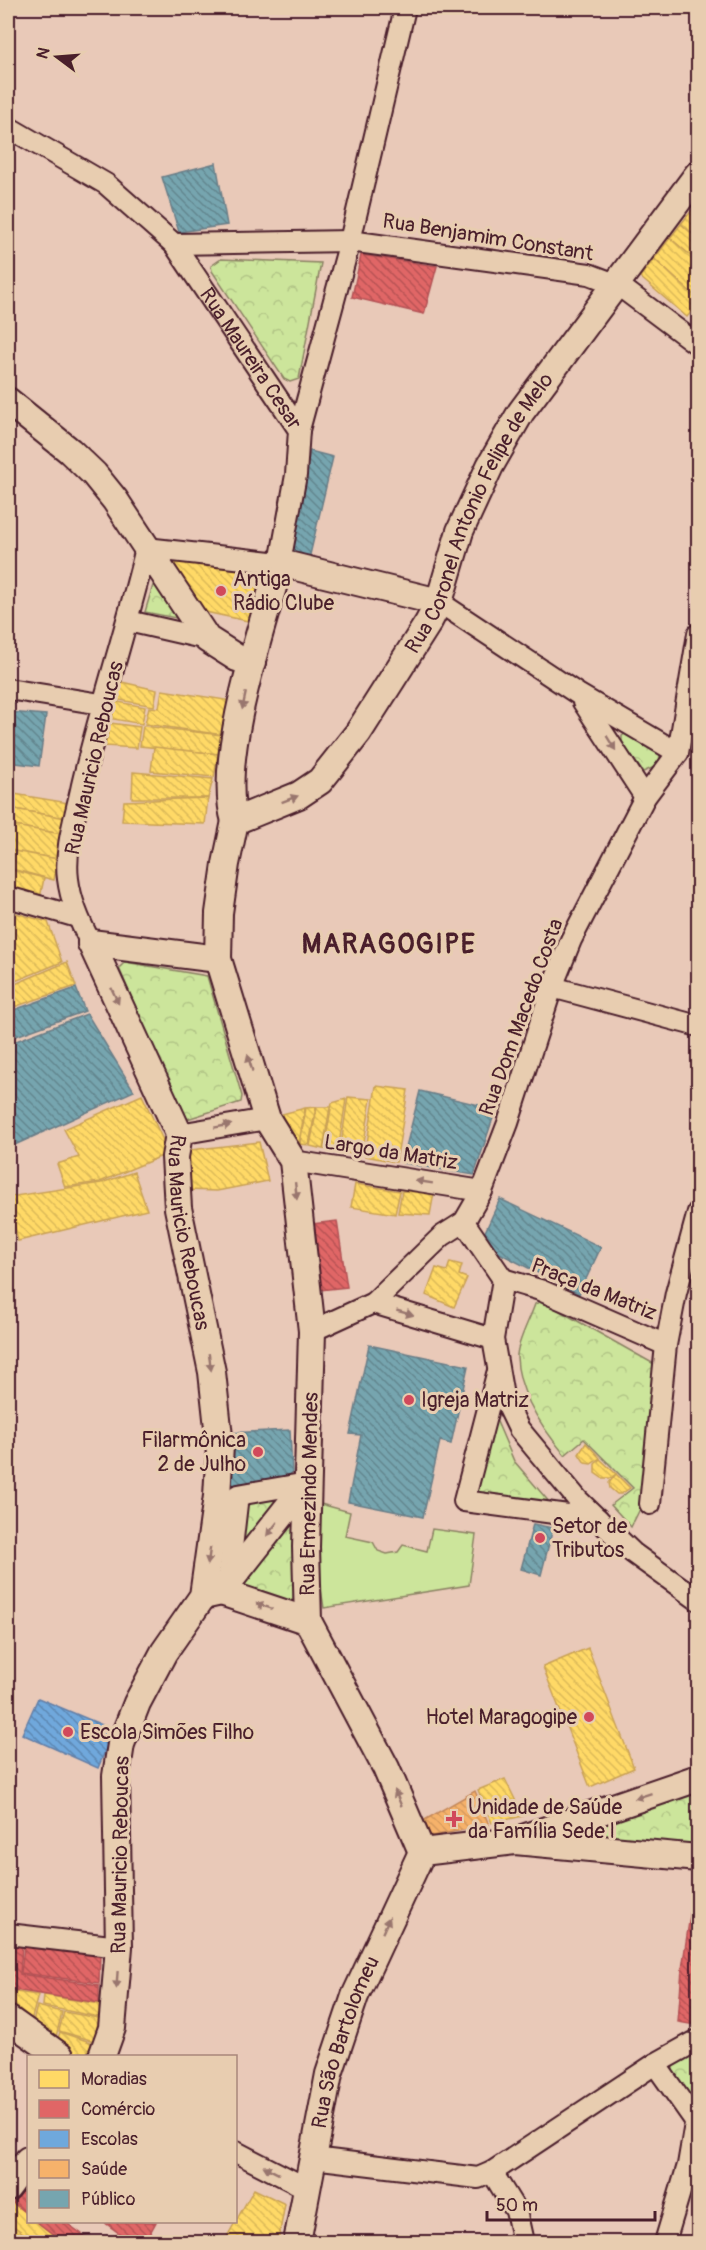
<svg xmlns="http://www.w3.org/2000/svg" width="706" height="2250" font-family="Pangolin,sans-serif">
<defs>
<pattern id="forest-crowns" width="20" height="18" patternUnits="userSpaceOnUse" patternTransform="scale(1.5)"><rect width="20" height="18" fill="#cce59b"/><path d="M2 6a3 3 0 1 1 6 0M12 15a3 3 0 1 1 6 0" fill="none" stroke="#b1c486"/></pattern>
<pattern id="homes-back-hatch" width="6" height="6" patternUnits="userSpaceOnUse" patternTransform="scale(1.5)"><rect width="6" height="6" fill="#ffd966"/><path d="M-1 5l2 2M0 0l6 6M5-1l2 2" fill="none" stroke="#dcba59"/></pattern>
<pattern id="shops-back-hatch" width="6" height="6" patternUnits="userSpaceOnUse" patternTransform="scale(1.5)"><rect width="6" height="6" fill="#e06666"/><path d="M-1 5l2 2M0 0l6 6M5-1l2 2" fill="none" stroke="#b85354"/></pattern>
<pattern id="schools-back-hatch" width="6" height="6" patternUnits="userSpaceOnUse" patternTransform="scale(1.5)"><rect width="6" height="6" fill="#6fa8dc"/><path d="M-1 5l2 2M0 0l6 6M5-1l2 2" fill="none" stroke="#5d88b3"/></pattern>
<pattern id="health-back-hatch" width="6" height="6" patternUnits="userSpaceOnUse" patternTransform="scale(1.5)"><rect width="6" height="6" fill="#f6b26b"/><path d="M-1 5l2 2M0 0l6 6M5-1l2 2" fill="none" stroke="#d4995d"/></pattern>
<pattern id="public-back-hatch" width="6" height="6" patternUnits="userSpaceOnUse" patternTransform="scale(1.5)"><rect width="6" height="6" fill="#76a5af"/><path d="M-1 5l2 2M0 0l6 6M5-1l2 2" fill="none" stroke="#63868f"/></pattern>
</defs>
<rect width="100%" height="100%" fill="#e9c9b8"/>
<filter id="ink" filterUnits="userSpaceOnUse"><feTurbulence type="fractalNoise" baseFrequency=".0167" numOctaves="2"/><feDisplacementMap in="SourceGraphic" scale="12" xChannelSelector="R" yChannelSelector="G"/><feConvolveMatrix kernelMatrix="1 2 1 2 8 2 1 2 1" color-interpolation-filters="sRGB"/></filter>
<g filter="url(#ink)">
<path fill="#cce59b" stroke="#8b8263" stroke-width="1.5" d="M317,1503L350,1512L345,1536L373,1542L378,1551L387,1554L398,1552L403,1545L427,1551L432,1529L476,1535L469,1585L324,1608L317,1563Z"/>
<g fill="url(#forest-crowns)" stroke="#8b8263" stroke-width="1.5">
<path d="M221,259L321,263L299,379L290,382L284,379L212,271L211,266Z"/>
<path d="M154,582L181,619L145,612Z"/>
<path d="M626,733L660,753L659,765L643,772L622,743V736Z"/>
<path d="M125,962L207,976L242,1096L241,1102L184,1120L119,968Z"/>
<path d="M542,1301L654,1364L643,1503L631,1527L611,1505L633,1488L584,1439L565,1455C542,1428 518,1393 517,1357C516,1344 531,1317 535,1304Z"/>
<path d="M495,1417L514,1461L551,1504L475,1496L471,1489Z"/>
<path d="M280,1497V1499L240,1551L242,1500Z"/>
<path d="M293,1520L295,1524L293,1605L240,1586Z"/>
<path d="M698,1790V1847L593,1836L590,1829L593,1823Z"/>
<path d="M691,2055L698,2058V2080L693,2093L687,2095L673,2074V2064Z"/>
</g>
<g fill="url(#homes-back-hatch)" stroke="#c9a154" stroke-width="1.5">
<path d="M693,209L698,214V239L681,224Z"/>
<path d="M681,224L698,239V262L670,238Z"/>
<path d="M670,238L698,262V299L654,259Z"/>
<path d="M654,259L698,299V304L687,317L640,277Z"/>
<path d="M172,561L263,573L253,622L196,610L169,563Z"/>
<path d="M113,680L157,690L154,706L108,698Z"/>
<path d="M162,690L232,701L224,735L145,724L149,707L159,708Z"/>
<path d="M107,700L145,707L142,724L102,717Z"/>
<path d="M110,723L140,727L137,748L105,746Z"/>
<path d="M143,726L222,735L218,754L140,746Z"/>
<path d="M154,747L218,754L214,777L151,771Z"/>
<path d="M133,772L213,779L208,798H132Z"/>
<path d="M8,793L69,803L66,818L8,808Z"/>
<path d="M208,798L205,824L122,821L124,801Z"/>
<path d="M8,808L66,818L62,834L8,825Z"/>
<path d="M8,825L62,834L58,859L8,850Z"/>
<path d="M8,850L58,859L54,880L8,868Z"/>
<path d="M8,869L44,878L40,898L8,889Z"/>
<path d="M8,911L48,922L62,962L8,984Z"/>
<path d="M67,962L76,986L8,1009V987Z"/>
<path d="M376,1086L408,1090L396,1162L365,1156Z"/>
<path d="M142,1095L169,1153L100,1182L65,1187L57,1164L79,1157L64,1129Z"/>
<path d="M348,1097L371,1099L362,1155L340,1152Z"/>
<path d="M346,1099L338,1151L324,1149L332,1103Z"/>
<path d="M316,1107L309,1145L300,1144L306,1108Z"/>
<path d="M317,1107H330L323,1149L310,1146Z"/>
<path d="M305,1108L299,1143H295L283,1121L282,1114Z"/>
<path d="M259,1142L268,1181L217,1191L186,1190L182,1151Z"/>
<path d="M134,1172L147,1210L18,1241L8,1197L101,1183Z"/>
<path d="M355,1184L400,1191L395,1214L351,1207Z"/>
<path d="M402,1191L434,1193L430,1215L398,1213Z"/>
<path d="M450,1262L462,1265L459,1275L467,1278L454,1307L426,1295L436,1268L447,1271Z"/>
<path d="M586,1443L600,1458L591,1464L585,1463L579,1454Z"/>
<path d="M600,1459L616,1474L611,1478H602L595,1473V1464Z"/>
<path d="M616,1474L630,1488L621,1494H617L610,1488L609,1483Z"/>
<path d="M588,1648L634,1768L590,1787L543,1667Z"/>
<path d="M505,1779L523,1816L492,1823L478,1790Z"/>
<path d="M8,1991L38,1995L29,2029L8,2011Z"/>
<path d="M44,1995L99,2004V2017L43,2006Z"/>
<path d="M37,2006L62,2012L54,2045L31,2030Z"/>
<path d="M64,2012L99,2018L94,2041L59,2031Z"/>
<path d="M60,2032L93,2043L85,2056H72L56,2046Z"/>
<path d="M254,2189L285,2204L278,2242H224Z"/>
<path d="M13,2203L28,2215V2222H37L63,2242H35L8,2222V2210Z"/>
<path d="M8,2222L35,2242H8Z"/>
</g>
<g fill="url(#shops-back-hatch)" stroke="#b35154" stroke-width="1.5">
<path d="M361,255L437,266L424,314L352,297Z"/>
<path d="M337,1221L347,1287L320,1290L312,1224Z"/>
<path d="M696,1875L698,1876V2020L695,2025L678,2022L682,1969Z"/>
<path d="M8,1944L22,1947L20,1974L99,1985V2003L8,1989Z"/>
<path d="M24,1947L100,1955L99,1983L21,1973Z"/>
<path d="M24,2190L28,2194V2215L13,2203Z"/>
<path d="M37,2222H65L93,2242H63Z"/>
<path d="M104,2222H156L145,2242H131Z"/>
</g>
<path fill="url(#schools-back-hatch)" stroke="#647fa7" stroke-width="1.5" d="M38,1698L114,1730L98,1768L22,1734Z"/>
<path fill="url(#health-back-hatch)" stroke="#c28658" stroke-width="1.5" d="M475,1791L489,1825L427,1837L421,1822Z"/>
<g fill="url(#public-back-hatch)" stroke="#697d87" stroke-width="1.5">
<path d="M216,163L227,225L179,232L162,177Z"/>
<path d="M310,451L333,457L309,559L289,554Z"/>
<path d="M8,712L46,715L39,766L8,762Z"/>
<path d="M76,988L85,1011L8,1039V1012Z"/>
<path d="M87,1014L134,1091L8,1148V1044Z"/>
<path d="M420,1091L496,1109L474,1175L402,1163Z"/>
<path d="M500,1199L601,1247L579,1294L480,1243Z"/>
<path d="M369,1345L468,1366L451,1444L440,1441L423,1517L348,1502L361,1435L350,1434Z"/>
<path d="M290,1430L292,1472L288,1478L281,1482L220,1487L229,1433Z"/>
<path d="M533,1524L553,1528L541,1575L521,1569Z"/>
</g>
<g fill="none" stroke-linecap="round" stroke-linejoin="round">
<defs>
<g id="minor">
<path id="s1" d="M8,127L106,184L174,244L299,430L296,475L280,563L146,548C127,627 101,705 82,785C76,815 64,849 68,879C71,903 80,923 91,943"/>
<path d="M174,244L350,241L589,274L618,285L698,345"/>
<path d="M299,430L350,241L405,8"/>
<path d="M439,602L578,694L678,753"/>
<path d="M128,621L207,639"/>
<path d="M8,689L101,704"/>
<path d="M583,702L645,797"/>
<path d="M8,897L77,917"/>
<path d="M552,987L698,1026"/>
<path d="M179,1134L267,1119"/>
<path d="M293,1161L482,1191"/>
<path d="M503,1279L464,1222L482,1191L508,1123L552,987L571,940L645,797L678,753L698,634"/>
<path d="M503,1279L493,1339L503,1396L519,1429L578,1500L633,1553L698,1600"/>
<path d="M503,1279L540,1290L666,1345"/>
<path d="M373,1303L442,1236L464,1222"/>
<path d="M312,1331L373,1303L493,1339"/>
<path d="M497,1374L464,1501L598,1519"/>
<path d="M650,1504L666,1345L676,1293L698,1212"/>
<path d="M228,1583L238,1495L307,1483"/>
<path d="M8,1934L119,1947"/>
<path d="M655,2064L696,2122"/>
<path d="M236,2152L306,2188"/>
<path d="M313,2158L478,2178L492,2172L655,2064L698,2040"/>
<path d="M492,2172L516,2211L523,2242"/>
<path d="M665,2242L688,2165L698,2106"/>
</g>
<g id="tertiary">
<path d="M8,401L70,451L94,474L115,500L207,639L237,658L252,663"/>
<path d="M235,821L226,864L219,913L218,959L267,1119L293,1161L312,1331L306,1547L308,1621L386,1768L422,1852"/>
<path id="s2" d="M235,821L299,795L320,781L358,733L428,623L439,602L460,531L490,466L521,412L698,174"/>
<path d="M235,821C216,760 262,627 280,563L439,602"/>
<path id="s3" d="M91,943L179,1134L175,1157L178,1208L212,1372L220,1446L217,1496L203,1596L164,1652L137,1703L121,1744L116,1776L119,1947L112,2028L102,2056"/>
<path d="M91,943L218,959"/>
<path d="M221,1592L308,1621"/>
<path d="M203,1596L221,1592L307,1483"/>
<path d="M523,1838L698,1778"/>
<path d="M422,1852L515,1841L698,1858"/>
<path d="M8,2019L60,2056"/>
<path d="M8,2187L28,2160"/>
<path id="s4" d="M297,2242L329,2074L355,1996L422,1852"/>
</g>
</defs>
<use href="#minor" stroke="#4a1f2b" stroke-width="24"/>
<use href="#tertiary" stroke="#4a1f2b" stroke-width="30"/>
<use href="#minor" stroke="#e8cdb0" stroke-width="20"/>
<use href="#tertiary" stroke="#e8cdb0" stroke-width="26"/>
</g>
<defs><path id="oneway-solid" d="M-6-.8H1V-3.2L6.5 0L1 3.2V.8H-6Z" transform="scale(1.5)"/></defs>
<g fill="#99766e">
<use href="#oneway-solid" transform="translate(244 701) rotate(102)"/>
<use href="#oneway-solid" transform="translate(611 743) rotate(58)"/>
<use href="#oneway-solid" transform="translate(290 799) rotate(-21)"/>
<use href="#oneway-solid" transform="translate(115 996) rotate(65)"/>
<use href="#oneway-solid" transform="translate(250 1063) rotate(-107)"/>
<use href="#oneway-solid" transform="translate(223 1126) rotate(-10)"/>
<use href="#oneway-solid" transform="translate(424 1182) rotate(-171)"/>
<use href="#oneway-solid" transform="translate(296 1191) rotate(84)"/>
<use href="#oneway-solid" transform="translate(405 1313) rotate(16)"/>
<use href="#oneway-solid" transform="translate(210 1362) rotate(82)"/>
<use href="#oneway-solid" transform="translate(272 1529) rotate(128)"/>
<use href="#oneway-solid" transform="translate(209 1556) rotate(98)"/>
<use href="#oneway-solid" transform="translate(264 1606) rotate(-162)"/>
<use href="#oneway-solid" transform="translate(643 1796) rotate(162)"/>
<use href="#oneway-solid" transform="translate(398 1798) rotate(-113)"/>
<use href="#oneway-solid" transform="translate(386 1925) rotate(-66)"/>
<use href="#oneway-solid" transform="translate(117 1980) rotate(94)"/>
<use href="#oneway-solid" transform="translate(271 2170) rotate(-153)"/>
</g>
</g>
<g fill="#d1495b" stroke="#e8cdb0" stroke-width="2">
<circle cx="221" cy="591" r="6"/>
<circle cx="409" cy="1400" r="6"/>
<circle cx="258" cy="1452" r="6"/>
<circle cx="540" cy="1538" r="6"/>
<circle cx="589" cy="1717" r="6"/>
<circle cx="68" cy="1732" r="6"/>
<path d="M451 1810h6v6h6v6h-6v6h-6v-6h-6v-6h6z"/>
</g>
<g text-anchor="middle" stroke-width="6" stroke-linejoin="round" paint-order="stroke">
<g font-size="21" fill="#4a1f2b" stroke="#e8cdb0">
<text transform="translate(488 237) rotate(9)" y="7">Rua Benjamim Constant</text>
<text dy="7" stroke="none"><textPath href="#s1" startOffset="342">Rua Maureira Cesar</textPath></text>
<text dy="7" stroke="none"><textPath href="#s2" startOffset="408">Rua Coronel Antonio Felipe de Melo</textPath></text>
<text transform="translate(94 758) rotate(-77)" y="7">Rua Mauricio Reboucas</text>
<text transform="translate(521 1017) rotate(-70)" y="7">Rua Dom Macedo Costa</text>
<text transform="translate(391 1152) rotate(9)" y="7">Largo da Matriz</text>
<text dy="7" stroke="none"><textPath href="#s3" startOffset="310">Rua Mauricio Reboucas</textPath></text>
<text transform="translate(594 1289) rotate(22)" y="7">Praça da Matriz</text>
<text transform="translate(309 1494) rotate(-89)" y="7">Rua Ermezindo Mendes</text>
<text transform="translate(120 1855) rotate(-89)" y="7">Rua Mauricio Reboucas</text>
<text dy="7" stroke="none"><textPath href="#s4" startOffset="206">Rua São Bartolomeu</textPath></text>
</g>
<g font-size="21" fill="#4a1f2b" stroke="#e8cdb0" text-anchor="start">
<text x="233" y="586">Antiga<tspan x="233" dy="24">Rádio Clube</tspan></text>
<text x="421" y="1407">Igreja Matriz</text>
<text x="246" y="1447" text-anchor="end">Filarmônica<tspan x="246" dy="24">2 de Julho</tspan></text>
<text x="552" y="1533">Setor de<tspan x="552" dy="24">Tributos</tspan></text>
<text x="577" y="1724" text-anchor="end">Hotel Maragogipe</text>
<text x="80" y="1739">Escola Simões Filho</text>
<text x="468" y="1814">Unidade de Saúde<tspan x="468" dy="24">da Família Sede I</tspan></text>
</g>
<g font-size="27" font-weight="bold" letter-spacing="1.5" fill="#4a1f2b" stroke="#e8cdb0">
<text x="389" y="953">MARAGOGIPE</text>
</g>
</g>
<rect width="706" height="2250" fill="none" stroke="#e8cdb0" stroke-width="30"/>
<rect x="15" y="15" width="676" height="2220" fill="none" stroke="#4a1f2b" stroke-width="2" filter="url(#ink)"/>
<rect x="27" y="2055" width="210" height="168" fill="#e8cdb0" stroke="#a9877b" stroke-width="1.5"/>
<rect x="39" y="2070" width="30" height="18" fill="#ffd966" stroke="#a9877b" stroke-width="1.5"/>
<text x="81" y="2085" font-size="18" fill="#4a1f2b">Moradias</text>
<rect x="39" y="2100" width="30" height="18" fill="#e06666" stroke="#a9877b" stroke-width="1.5"/>
<text x="81" y="2115" font-size="18" fill="#4a1f2b">Comércio</text>
<rect x="39" y="2130" width="30" height="18" fill="#6fa8dc" stroke="#a9877b" stroke-width="1.5"/>
<text x="81" y="2145" font-size="18" fill="#4a1f2b">Escolas</text>
<rect x="39" y="2160" width="30" height="18" fill="#f6b26b" stroke="#a9877b" stroke-width="1.5"/>
<text x="81" y="2175" font-size="18" fill="#4a1f2b">Saúde</text>
<rect x="39" y="2190" width="30" height="18" fill="#76a5af" stroke="#a9877b" stroke-width="1.5"/>
<text x="81" y="2205" font-size="18" fill="#4a1f2b">Público</text>
<g transform="translate(57 57) rotate(286)" stroke="#e8cdb0" stroke-width="4.5" paint-order="stroke">
<path d="M0-4.5L10 22L0 15L-10 22Z" fill="#4a1f2b"/>
<text y="-9" font-size="16" font-weight="bold" text-anchor="middle" fill="#4a1f2b">N</text>
</g>
<path d="M487 2211v9h168v-9" fill="none" stroke="#4a1f2b" stroke-width="3"/>
<text x="496" y="2211" font-size="18" fill="#4a1f2b" stroke="#e8cdb0" stroke-width="4.5" paint-order="stroke">50 m</text>
</svg>
